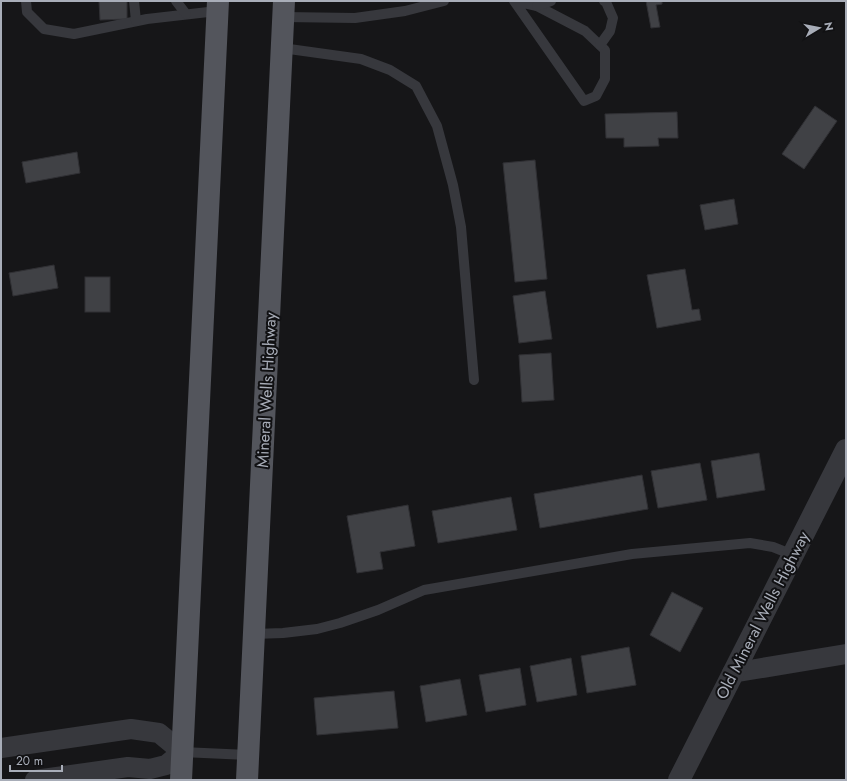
<svg xmlns="http://www.w3.org/2000/svg" width="847" height="781" font-family="Jost,sans-serif">
<rect width="100%" height="100%" fill="#161618"/>
<g fill="#404145" stroke="#303034">
<path d="M99,1H127V19L100,20Z"/>
<path d="M646,1H662V4L656,5L660,27L651,28Z"/>
<path d="M815,106L837,121L804,169L782,154Z"/>
<path d="M677,112L678,138H658L659,146L624,147V138H606L605,114Z"/>
<path d="M77,152L80,173L26,183L22,162Z"/>
<path d="M535,160L547,279L515,282L503,163Z"/>
<path d="M734,199L738,224L705,230L700,205Z"/>
<path d="M54,265L58,288L13,296L9,273Z"/>
<path d="M685,269L692,310L699,309L701,320L657,328L647,275Z"/>
<rect x="85" y="277" width="25" height="35"/>
<path d="M545,291L552,339L519,343L513,296Z"/>
<path d="M551,353L554,400L522,402L519,355Z"/>
<path d="M759,453L765,490L717,498L711,461Z"/>
<path d="M700,463L707,500L658,508L651,471Z"/>
<path d="M642,475L648,509L540,528L534,494Z"/>
<path d="M511,497L517,530L438,543L432,511Z"/>
<path d="M408,505L415,546L380,552L383,569L357,573L347,516Z"/>
<path d="M672,592L703,608L680,652L650,635Z"/>
<path d="M629,647L636,685L587,693L581,656Z"/>
<path d="M571,658L577,695L537,702L530,666Z"/>
<path d="M520,668L526,705L486,712L479,675Z"/>
<path d="M460,679L467,715L426,722L420,686Z"/>
<path d="M394,691L398,728L317,735L314,698Z"/>
</g>
<g fill="none" stroke-linecap="round" stroke-linejoin="round">
<g stroke="#37383d" stroke-width="10">
<path d="M26,1L27,12L44,29L74,34L147,19L217,11"/>
<path d="M134,1L136,21"/>
<path d="M176,1L186,14"/>
<path d="M514,1L584,101L596,96L605,79V50L585,31L537,6L515,1"/>
<path d="M537,6L551,1"/>
<path d="M284,17L355,18L405,11L444,1"/>
<path d="M600,45L610,31L613,18L606,2L604,1"/>
<path d="M282,48L361,59L390,70L416,86L437,126L453,185L461,227L474,380"/>
<path d="M254,634L283,633L317,629L340,623L378,610L424,590L632,554L750,543L773,547L793,555"/>
<path d="M182,752L248,755"/>
</g>
<g stroke="#37383d" stroke-width="20">
<path d="M732,673L846,654"/>
<path d="M1,748L131,729L159,733L182,752L166,765L150,769L128,767L35,780"/>
</g>
<path stroke="#37383d" stroke-width="22" d="M679,780L846,450"/>
<g stroke="#53555c" stroke-width="22">
<path d="M181,780L218,1"/>
<path d="M247,780L284,1"/>
</g>
</g>
<g text-anchor="middle" stroke-width="4" stroke-linejoin="round" paint-order="stroke">
<g font-size="16" fill="#a8adb8" stroke="#111113">
<text transform="translate(266 390) rotate(-87)" y="6">Mineral Wells Highway</text>
<text transform="translate(762 615) rotate(-63)" y="6">Old Mineral Wells Highway</text>
</g>
</g>
<rect width="847" height="781" fill="none" stroke="#a8adb8" stroke-width="4"/>
<g transform="translate(819 28) rotate(80)" stroke="#111113" stroke-width="3" paint-order="stroke">
<path d="M0-3L7 15L0 10L-7 15Z" fill="#a8adb8"/>
<text y="-6" font-size="11" font-weight="bold" text-anchor="middle" fill="#a8adb8">N</text>
</g>
<path d="M10 765v6h52v-6" fill="none" stroke="#a8adb8" stroke-width="2"/>
<text x="16" y="765" font-size="12" fill="#a8adb8" stroke="#111113" stroke-width="3" paint-order="stroke">20 m</text>
</svg>
